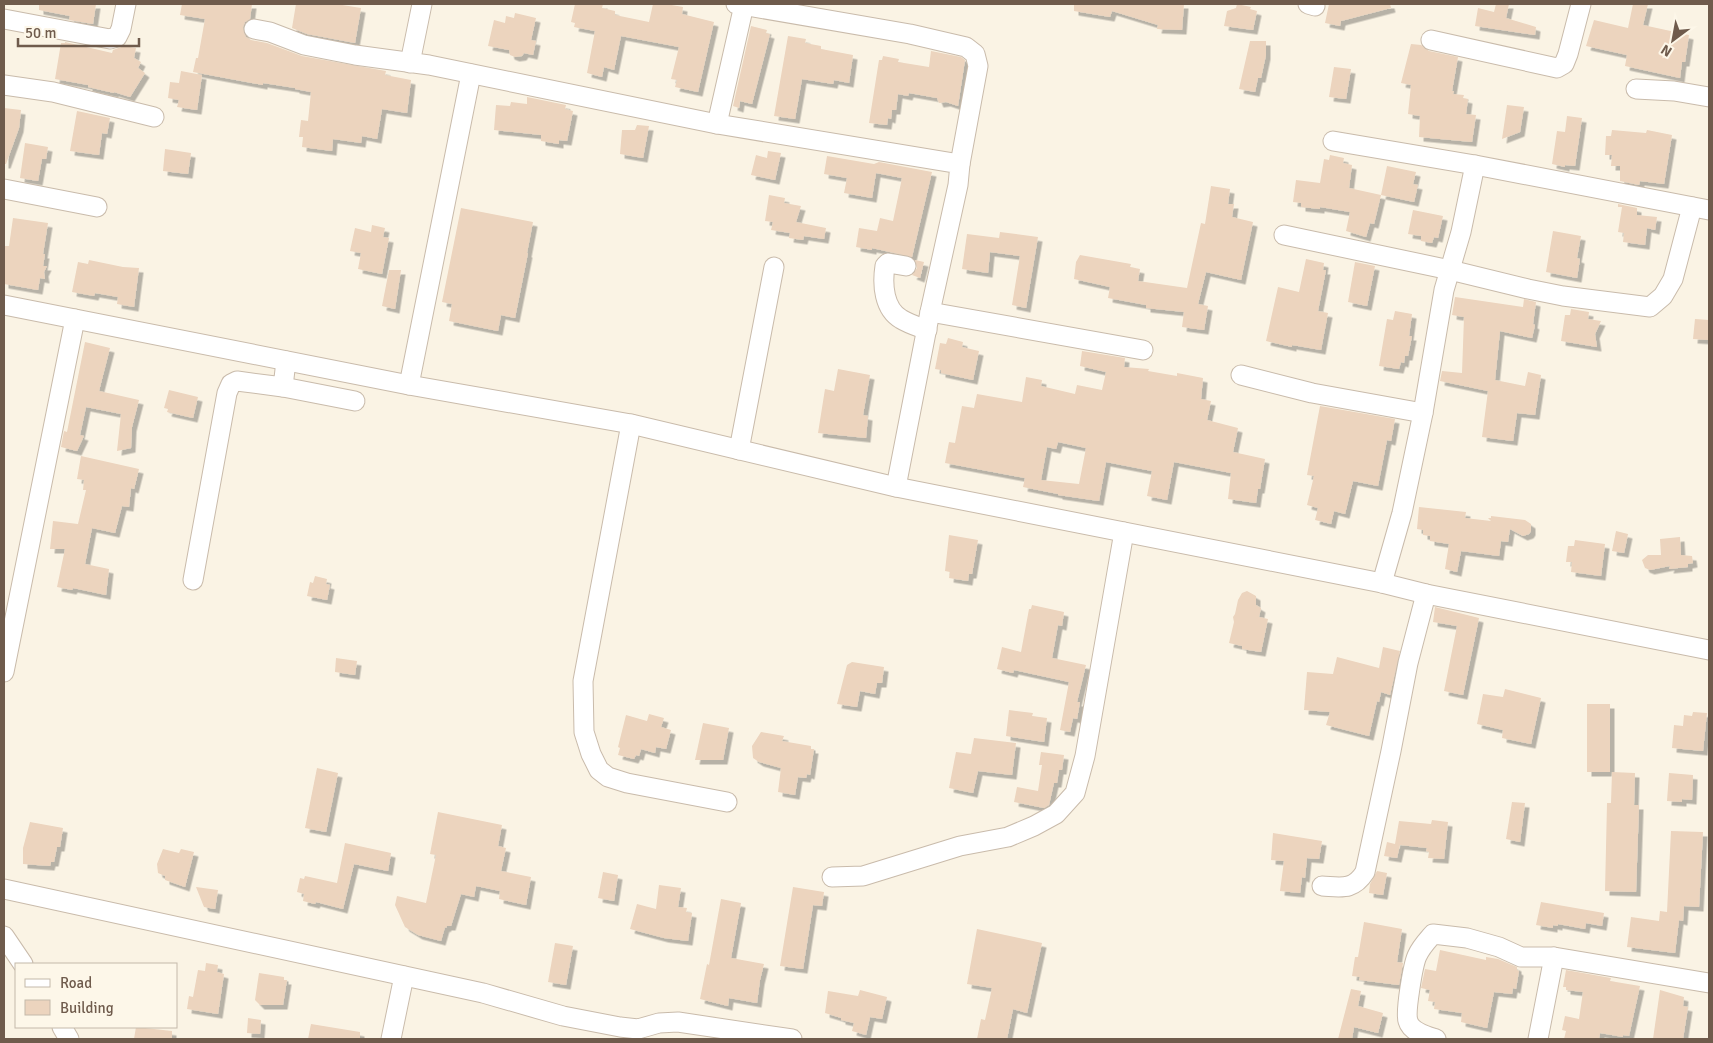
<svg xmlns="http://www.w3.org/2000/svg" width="1713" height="1043" font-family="Signika,sans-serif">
<defs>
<filter id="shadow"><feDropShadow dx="4.5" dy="4.5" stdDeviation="0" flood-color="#0004"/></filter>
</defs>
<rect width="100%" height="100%" fill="#faf3e4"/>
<g fill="#ecd4be" fill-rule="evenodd" filter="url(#shadow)">
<path d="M39,4H96L93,24L69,20L70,16L39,10Z"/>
<path d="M182,4H252L250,19L245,22L243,27L244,33L246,37L251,40L267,43L302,56L386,71L385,75L411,80L407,113L382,109L377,139L362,136L361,143L333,139L332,151L302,147L303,137H299L301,120L308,121L311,92L295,89V88L263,83V85L193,72L196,58H198L205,19L180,15Z"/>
<path d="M296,4H336L361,8L355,43L307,34L292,28Z"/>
<path d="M575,4H603L602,8L615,11V15L649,22L653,4H666L683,7L682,14L714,22L698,92L675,87L677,80L671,79L679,47L621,36L614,70L604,67L602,77L587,73L595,31L574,27L575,23L571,22Z"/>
<path d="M1074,4H1184L1182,30L1157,29L1158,25L1112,11L1110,17L1074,11Z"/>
<path d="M1237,4L1251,7L1250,9L1257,11L1253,30L1224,26L1227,11L1236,8Z"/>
<path d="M1329,4H1390L1391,8L1341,21L1340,26L1325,23Z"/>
<path d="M1496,4H1509L1506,18L1536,27L1535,35L1475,26L1478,8L1494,12Z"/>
<path d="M1633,4H1648L1643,25L1689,35L1685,62H1682L1680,78L1625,66L1627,55L1586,46L1594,20L1628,28Z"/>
<path d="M515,13L536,18L531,40L536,41L533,55L524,53L522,56L515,57L510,55L509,50L488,46L494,20L505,23L506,16L514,18Z"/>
<path d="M751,26L767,30L766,33L770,34L752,104L740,101L739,108L733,106Z"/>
<path d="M788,36L806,39L805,43L821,46V49L853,55L849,83L834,80L833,84L802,79L795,119L774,116Z"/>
<path d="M1250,41H1266V55L1261,78H1258L1255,92L1239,89Z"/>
<path d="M65,42L112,53L113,50L124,46L136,48L134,58L141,62L138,68L145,73L130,97L114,92V93L88,87V85L55,79L61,43H65Z"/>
<path d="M1411,44L1421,45L1429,51L1458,57L1452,91H1454L1453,94L1464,95L1463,98L1468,99L1466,114L1476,115L1472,142L1419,137L1420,116L1408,114L1411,85L1401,83Z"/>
<path d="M931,51L961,57L965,60L958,106L946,102L939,103L937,98L909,93L908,96L898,94L896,110H892L891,119L888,118L887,125L869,123L879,60H882L883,56L899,59L898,62L929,67Z"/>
<path d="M1334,67L1351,69L1346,99L1329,97Z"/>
<path d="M181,71L202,75L197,110L177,107L179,100L168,98L170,82L179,83Z"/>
<path d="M527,97L566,105L565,109L573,111L567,141L559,140V144L541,141V135L494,130L496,105L510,106L511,102L527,104Z"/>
<path d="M1507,105L1524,107L1520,132L1502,139Z"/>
<path d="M4,108L21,110L19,128L6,164H4Z"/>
<path d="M77,111L110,118L107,134L102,133L99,155L70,151Z"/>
<path d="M1567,116L1582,118L1575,166L1565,165V167L1552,164L1557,131L1565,132Z"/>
<path d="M637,125L649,126L643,158L620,154L622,130H635Z"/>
<path d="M1612,130L1646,133L1647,130L1672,135L1664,184L1640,181L1639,185L1620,181V166H1611L1612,155H1605L1606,136H1611Z"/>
<path d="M25,143L48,147L46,159H42L38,181L20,178Z"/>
<path d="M165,149L191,153L188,174L163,171Z"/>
<path d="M768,151L781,153L775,180L751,175L756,155L767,158Z"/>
<path d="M1330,155L1344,158L1343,163L1352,165L1349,188L1381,195L1374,224L1370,223L1366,237L1346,231L1350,212L1320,207V209L1301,207V203L1293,202L1296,180L1320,183L1324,159L1329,160Z"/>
<path d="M827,156L874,164L879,162L932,172L912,257L872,248V250L856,247L859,228L877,231L880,218L893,221L902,178L876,173L872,198L844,193L847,178L824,174Z"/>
<path d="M1387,166L1416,172L1413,184L1418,185L1414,202L1381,195Z"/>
<path d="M1211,186L1230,189L1228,204H1234L1232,217L1253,222L1241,280L1206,272L1198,304L1208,306L1204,330L1182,327L1184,312L1146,308V305L1108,298L1110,287L1074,279L1076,262L1080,255L1131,264L1130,267L1140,269L1138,281L1187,288L1201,223L1205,224Z"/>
<path d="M769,195L785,198L784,203L801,206L796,222L826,228L824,239L804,236L803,240L789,238L790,233L771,230L773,222L765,221Z"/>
<path d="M1618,204L1637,208V215L1657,217L1655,230L1647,228L1645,245L1623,242L1624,233L1618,232L1622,207H1618Z"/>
<path d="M461,208L533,222L527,253H528L515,318L501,315L498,331L449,321L452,304L442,302Z"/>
<path d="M1413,210L1443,216L1438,238L1434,237L1432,243L1421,241V236L1408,234Z"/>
<path d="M13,218L48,223L43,254H45L43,266H47L44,272L45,279L40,278L38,290L4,284V246H9Z"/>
<path d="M372,225L385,228L383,237L389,238L382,274L358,269L361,253L350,251L355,228L371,232Z"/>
<path d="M1553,231L1581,236L1577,258L1580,259L1577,278L1546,272Z"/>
<path d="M1000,232L1038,237L1026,308L1012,305L1020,256L990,252L988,273L962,269L967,234L999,238Z"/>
<path d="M1306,259L1324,263L1323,270H1326L1318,311L1328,313L1321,350L1292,345V347L1266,341L1278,287L1299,292Z"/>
<path d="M89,260L123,267L139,268L134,307L117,304L118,297L95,293L94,296L72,292L78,262L88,264Z"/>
<path d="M915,260L924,262L920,278L912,275L917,268Z"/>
<path d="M1355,262L1375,266L1367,306L1348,302Z"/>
<path d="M389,270H401L395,309L382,306Z"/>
<path d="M1455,297L1523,307L1524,299L1536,302L1533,324L1535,325L1532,338L1500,331L1495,380L1525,386L1528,372L1541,375L1535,415L1517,413L1513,441L1482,437L1488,391L1440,381L1442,371L1462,373L1464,317L1452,315Z"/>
<path d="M1571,309L1589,312L1588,319L1601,321L1595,334L1597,347L1561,341L1565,315H1570Z"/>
<path d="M1395,311L1412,314L1409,336H1412L1408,356H1405L1404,363L1401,362L1399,369L1379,366L1387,319L1393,320Z"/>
<path d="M1695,319L1709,320V340L1693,339Z"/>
<path d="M948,338L963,342L962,347L979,351L973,380L941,373V370L935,369L940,343L946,344Z"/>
<path d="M85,342L110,348L99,391L139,400L132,427L131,448L117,451L121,414L86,407L80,435L84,436L77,451L61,447L64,431L67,432Z"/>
<path d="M1082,351L1125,358L1124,367L1149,369L1148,371L1177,376V373L1203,378L1201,399L1211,401L1207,420L1238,428L1233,452L1265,459L1260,489H1258L1256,503L1228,499L1231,473L1174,462L1167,500L1147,496L1152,471L1106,462L1099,501L1058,495V494L1023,487L1025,478L945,463L949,442L955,443L962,406L974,408L977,394L1022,402L1026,377L1042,380L1041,386L1075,394L1077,385L1102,390L1106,372L1080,366ZM1058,442L1086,448L1079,484L1041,480L1047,447L1056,449Z"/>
<path d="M838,369L870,375L863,415L868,416L866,438L818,433L825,389L834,391Z"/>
<path d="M169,390L198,397L193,418L167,412L168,409L164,408Z"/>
<path d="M1320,406L1395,419L1391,441L1387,440L1378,486L1353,481L1345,514L1334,511L1331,524L1315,520L1318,508L1307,505L1314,476L1307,475Z"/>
<path d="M81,456L139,469L134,489L131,488L129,507L122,506L115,533L92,528L85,564L109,569L106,595L73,588L72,590L57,587L65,549H50L53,521L78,524L86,490H83L84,480L77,479Z"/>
<path d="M1419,507L1466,512L1465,518L1491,521L1488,518H1491V516L1525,520L1531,524V531L1529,534L1523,536L1510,529L1508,542L1501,541L1499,556L1461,551L1457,572L1445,569L1449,544L1430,541V536L1423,535V530L1417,529Z"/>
<path d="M1616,531L1628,534L1624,553L1612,551Z"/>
<path d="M949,535L978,540L972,574H969L968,581L949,578L950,572L945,571Z"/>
<path d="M1680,537L1681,555L1692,556L1693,563L1688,564V567L1669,569L1670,566L1650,570L1645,568L1642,560L1648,555H1661L1660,539Z"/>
<path d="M1575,540L1605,544L1601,576L1571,572L1572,562H1566L1568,546H1574Z"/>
<path d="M315,576L327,579L326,584L330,585L327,600L307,596L310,582L313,583Z"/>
<path d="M1247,591L1256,596V605L1261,608L1259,617L1268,619L1261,652L1242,649V646L1229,643L1234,622L1233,617L1235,614L1238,600L1242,593Z"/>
<path d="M1032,605L1064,612L1062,626L1058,625L1052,658L1086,665L1077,702H1080L1077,719L1073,718L1070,732L1060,730L1069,682L1014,670L1013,673L997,669L1002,647L1021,652L1029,609H1031Z"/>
<path d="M1435,607L1479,618L1463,695L1444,691L1457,626L1433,622Z"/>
<path d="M1383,647L1400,651L1390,695L1381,692L1379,702L1377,701L1369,736L1326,725L1330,712L1304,710L1307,672L1333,674L1337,657L1379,668Z"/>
<path d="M336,658L357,661L355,675L335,672Z"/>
<path d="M852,662L884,667L882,683H877L875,694L860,691L857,707L837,704L847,665Z"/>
<path d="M1505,689L1541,698L1531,744L1502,738L1503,730L1477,724L1483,694L1503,697Z"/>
<rect x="1587" y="704" width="23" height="68"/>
<path d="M1009,710L1033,713L1032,716L1047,718L1044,742L1006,736Z"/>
<path d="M1693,712L1707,713L1703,751L1672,748L1674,725L1683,726L1684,715L1692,716Z"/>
<path d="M649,714L664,718L661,727L671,730L666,749L656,747L655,753L641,749L639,756L636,755L634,759L618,755L620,748L618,747L626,715L647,721Z"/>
<path d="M703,723L729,728L723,760H695Z"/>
<path d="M761,732L784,736L782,741L811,746V749H814L810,775L807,774L806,778L798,777L795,795L778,792L781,768L759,762L753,758L752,746Z"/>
<path d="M974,738L1016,743L1012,775L978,771L973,793L949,788L956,752L971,754Z"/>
<path d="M1041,752L1064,755L1062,770H1059L1057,783H1054L1049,805L1044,808L1014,802L1017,787L1038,791L1042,765H1039Z"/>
<path d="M317,768L338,773L326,832L305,828Z"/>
<path d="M1612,772L1635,773L1634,805H1639L1636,892L1605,891L1607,803H1611Z"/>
<path d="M1669,773L1693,775L1692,800L1682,799V802L1667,801Z"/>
<path d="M1512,802L1525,803L1520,842L1506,839Z"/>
<path d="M438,812L502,825L498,846L506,848L501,871L531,877L526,905L499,899L500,891L476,886L474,897L461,894L451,926H447L446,928L445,927L441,941L418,935L405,927L395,905L397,896L426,903L436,855L430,854Z"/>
<path d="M1432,820L1448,822L1444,859L1428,858L1429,852L1426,851L1427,848L1400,845L1397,858L1384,856L1387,842L1395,844L1399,821L1431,824Z"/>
<path d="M30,822L63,828L60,847H57L54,862H51L50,866L23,864V848Z"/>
<path d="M1671,831L1703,832L1699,907L1684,906L1683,921L1679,920L1675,953L1627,947L1631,917L1659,921L1660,911L1667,912Z"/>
<path d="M1273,833L1322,841L1319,859L1307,858L1305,878L1302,877L1300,893L1280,891L1284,861L1271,860Z"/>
<path d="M345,843L391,853L388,871L354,864L343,909L316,902L315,904L303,901L304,894L297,892L300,878L304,879L305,876L337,883Z"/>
<path d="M163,849L179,853L181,849L194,852L185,887L165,880V876L158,873L157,864Z"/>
<path d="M1377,871L1387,873L1383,895L1369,893L1370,884Z"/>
<path d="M603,872L618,875L614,901L598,898Z"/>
<path d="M659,885L681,888L678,907L687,908L686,912L692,913L688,941L664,938L630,929L637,904L656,909Z"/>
<path d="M196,887L218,890L215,909L204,907Z"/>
<path d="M793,887L824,892L822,906L813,905L803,969L780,966Z"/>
<path d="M721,899L741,903L731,958L764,964L760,980L757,1003L729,998L728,1006L700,999L707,964L709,965Z"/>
<path d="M1541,902L1604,913L1602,926L1586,923L1585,929L1558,924V926L1553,925V928L1536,925Z"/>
<path d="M1364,922L1402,929L1397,962L1403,963L1399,985L1359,980L1360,977L1352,976L1355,957H1358Z"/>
<path d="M977,929L1042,943L1027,1013L1013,1009L1007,1039H977L981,1019L985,1020L992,988L967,984Z"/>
<path d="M555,943L573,946L566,985L548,982Z"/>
<path d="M1440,950L1486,960V957L1498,959L1517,967V970L1519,971L1516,989L1513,988L1512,994L1494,992L1487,1028L1461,1022L1462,1013L1434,1009L1435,1002L1428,1001L1430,990L1421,988L1425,969L1436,971Z"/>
<path d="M206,963L218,965L217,972L224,974L218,1014L187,1009L189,996L193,997L198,970L205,971Z"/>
<path d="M1566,970L1611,978L1610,981L1640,986L1629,1036L1623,1035V1037L1600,1033L1599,1039H1564L1566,1031L1562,1030L1565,1016L1579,1019L1583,992L1566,990V987H1563Z"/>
<path d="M259,973L284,977V980H287L283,1005H260L255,1000Z"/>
<path d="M1351,989L1361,991L1358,1006L1383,1013L1378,1033L1354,1027L1352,1039H1338Z"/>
<path d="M860,990L887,997L882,1019L870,1017L866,1035L852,1031L854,1023L841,1020V1018L825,1013L828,991L858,996Z"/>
<path d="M1660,990L1684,997L1683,1006L1688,1007L1683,1039H1653Z"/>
<path d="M248,1018L261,1020L260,1034L247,1033Z"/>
<path d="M311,1024L360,1032V1039H308Z"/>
<path d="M136,1027L172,1031V1039H134Z"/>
</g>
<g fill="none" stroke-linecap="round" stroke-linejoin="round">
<defs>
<g id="minor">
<path d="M736,4L910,34L966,47L975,54L978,66L960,164"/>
<path d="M1308,4L1315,6"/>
<path d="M4,19L110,39L117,37L121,29L126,4"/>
<path d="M254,29L270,32L304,45L355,55L429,65L717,124L960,164L958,185L930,312L896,487"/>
<path d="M1431,40L1557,68L1564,64L1568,54L1581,4"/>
<path d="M410,63L422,4"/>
<path d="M4,85L53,92L154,117"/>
<path d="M1636,89L1674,91L1709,97"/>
<path d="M717,124L744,5"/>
<path d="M1333,141L1475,165L1709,210"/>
<path d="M4,189L97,207"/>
<path d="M1284,235L1450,270L1528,289L1563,296L1650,307L1663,296L1673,279L1692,207"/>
<path d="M906,266L888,263L885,266C882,285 884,309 901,319C909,324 919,327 927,330"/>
<path d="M4,305L409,385L631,424L896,487L1382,583L1426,594L1709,650"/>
<path d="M930,312L1143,350"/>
<path d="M1241,375L1312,393L1423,413"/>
<path d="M409,385L471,74"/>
<path d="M283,387L355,401"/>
<path d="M631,424L583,681L584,732L591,754L599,770L608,777L627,783L727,802"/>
<path d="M739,450L774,267"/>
<path d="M193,580L227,393L231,384L237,381L283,387L286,361"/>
<path d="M1382,583L1402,513L1423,413L1444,290L1461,232L1475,165"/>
<path d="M4,672L75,319"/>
<path d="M832,877L863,876L960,846L1008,837L1034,826L1056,814L1075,793L1085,756L1124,532"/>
<path d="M1322,886C1341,887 1353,891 1365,872L1391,751L1408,663L1426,594"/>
<path d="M4,889L483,993L563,1016L620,1027L638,1029L659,1023L678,1022L792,1039"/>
<path d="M4,936L23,964"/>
<path d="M62,1027L69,1039"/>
<path d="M391,1039L404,976"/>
<path d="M1436,1039C1427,1036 1411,1032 1408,1021C1405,1012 1413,965 1417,956C1421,947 1427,941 1433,934L1467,938L1499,947L1521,957H1554L1709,983"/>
<path d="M1538,1039L1554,957"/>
</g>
</defs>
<use href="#minor" stroke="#c9bbab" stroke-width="21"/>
<use href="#minor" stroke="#fff" stroke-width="19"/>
</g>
<rect width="1713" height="1043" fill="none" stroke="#6f5b4c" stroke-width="10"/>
<rect x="15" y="963" width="162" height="65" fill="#fdf7e9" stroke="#c4b9aa"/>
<rect x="25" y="979" width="25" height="8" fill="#ffffff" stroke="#c4b9aa"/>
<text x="60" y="988" font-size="15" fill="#6f5b4c">Road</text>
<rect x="25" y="1000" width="25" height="15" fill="#ecd4be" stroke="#c4b9aa"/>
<text x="60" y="1013" font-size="15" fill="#6f5b4c">Building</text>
<g transform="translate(1673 40) rotate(212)" stroke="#fdf7e9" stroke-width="4" paint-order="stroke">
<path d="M0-4L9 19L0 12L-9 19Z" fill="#6f5b4c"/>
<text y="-8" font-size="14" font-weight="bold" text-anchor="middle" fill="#6f5b4c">N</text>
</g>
<path d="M18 38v8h121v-8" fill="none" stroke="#6f5b4c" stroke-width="2.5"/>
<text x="25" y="38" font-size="15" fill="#6f5b4c" stroke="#fdf7e9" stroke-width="4" paint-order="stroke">50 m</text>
</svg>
